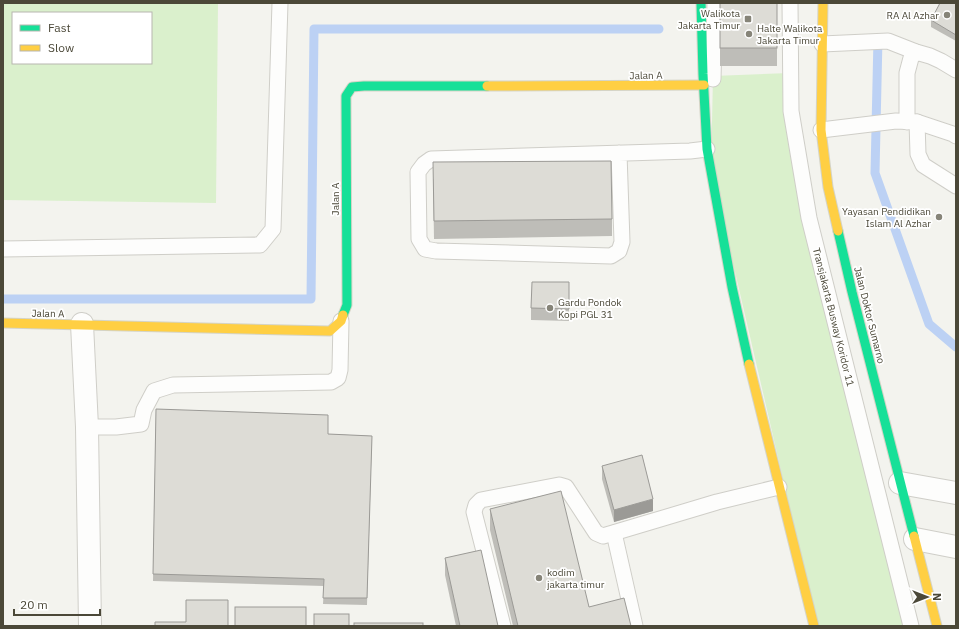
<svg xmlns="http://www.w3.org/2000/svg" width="959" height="629" font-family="'IBM Plex Sans',sans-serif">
<rect width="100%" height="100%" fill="#f3f3ee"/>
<g fill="#daf0cc" fill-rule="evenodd">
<path d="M3,3H218L216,203L3,200ZM13,13H151V63H13Z"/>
<path d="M790,73L791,111L915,626H817L711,168L713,76Z"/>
</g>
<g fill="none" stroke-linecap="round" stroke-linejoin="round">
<g stroke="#bcd1f4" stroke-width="9">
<path d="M878,38L875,173L929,324L956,347"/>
<path d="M3,299H311L314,29H659"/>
</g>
<defs>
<g id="lane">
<path d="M790,3L791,111L809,218L911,626"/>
<path d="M822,44L888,41L916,52L930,56L941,61L956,70"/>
<path d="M713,79L715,3"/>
<path d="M907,122V73L911,58L916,52"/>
<path d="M917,122L918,154L923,165L956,186"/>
<path d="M821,130L896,121L917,122L953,134L956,136"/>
<path d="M619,153L622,242L619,251L611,256L436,251L425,249L419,239L418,172L424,164L431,159L690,151L707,149"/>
<path d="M3,249L260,245L273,229L280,3"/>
<path d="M87,427H116L141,424L144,410L154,391L173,385L331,382L338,378L340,370L341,321"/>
<path d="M614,533L635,626"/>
<path d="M503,626L474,512L476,505L481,500L559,485L566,487L596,533L603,536L717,502L779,487"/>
</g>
<g id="street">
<path d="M82,324L87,427L90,626"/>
<path d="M900,483L956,493"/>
<path d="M915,539L956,547"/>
</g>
<g id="fast">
<path d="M701,3L703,74L707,149L732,287L749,364"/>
<path d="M838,231L852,292L914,536"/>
<path d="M343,315L347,305L346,96L352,87L364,86H487"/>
</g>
<g id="slow">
<path d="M823,3L821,130L828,187L838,231"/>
<path d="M487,86L704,85"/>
<path d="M3,323L330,331L341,321L343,315"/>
<path d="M749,364L814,626"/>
<path d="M914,536L937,626"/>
</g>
</defs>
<use href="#lane" stroke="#cfcec8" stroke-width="17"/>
<use href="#street" stroke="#cfcec8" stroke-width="24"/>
<use href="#fast" stroke="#d5d4c6" stroke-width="11"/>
<use href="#slow" stroke="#d5d4c6" stroke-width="11"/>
<use href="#lane" stroke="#fdfdfc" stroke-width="15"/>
<use href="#street" stroke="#fdfdfc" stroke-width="22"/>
<use href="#fast" stroke="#16e098" stroke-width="9"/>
<use href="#slow" stroke="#ffcf43" stroke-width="9"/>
</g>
<g fill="#bebdb8">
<rect x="720" y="3" width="57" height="63"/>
<path d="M956,3V41L931,27V20Z"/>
<path d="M433,179L612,219V236L434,239Z"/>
<path d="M569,282V321L531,320V308Z"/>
<path d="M156,409L328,421V434L372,436L367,605L323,604L324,586L153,581Z"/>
<path d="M602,466L653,511L614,522L602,479Z"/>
<path d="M490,509L589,607L631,626H513L490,530Z"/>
<path d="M445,558L498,626H456L445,575Z"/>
</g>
<path fill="#9b9a96" d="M653,499V511L614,522V510Z"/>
<g fill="#dddcd6" stroke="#9b9a96">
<rect x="720" y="3" width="57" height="45"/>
<path d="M940,3H956V35L931,20Z"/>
<path d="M611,161L612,219L434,221L433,162Z"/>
<path d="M532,282H569V309L531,308Z"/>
<path d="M156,409L328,415V434L372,436L367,598H323L324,579L153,574Z"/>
<path d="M642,455L653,499L614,510L602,466Z"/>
<path d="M561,491L589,607L624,598L631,626H518L490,509Z"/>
<path d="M481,550L498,626H460L445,558Z"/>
<path d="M186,600H228V626H155V622H186Z"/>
<rect x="235" y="607" width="71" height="19"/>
<rect x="314" y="614" width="35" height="12"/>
<rect x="354" y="623" width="69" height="3"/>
</g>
<g fill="#868478" stroke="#fff" stroke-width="1.5">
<circle cx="947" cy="15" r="4"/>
<rect x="744" y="15" width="8" height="8" rx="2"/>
<circle cx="749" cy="34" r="4"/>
<circle cx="939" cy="217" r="4"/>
<circle cx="550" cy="308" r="4"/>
<circle cx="539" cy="578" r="4"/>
</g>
<g text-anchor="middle" stroke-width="3.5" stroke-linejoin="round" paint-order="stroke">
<g font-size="10" fill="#4b4838" stroke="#fff" text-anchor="end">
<text x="740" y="17">Walikota<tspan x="740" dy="12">Jakarta Timur</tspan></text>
<text x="939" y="19">RA Al Azhar</text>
<text x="757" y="32" text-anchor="start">Halte Walikota<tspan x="757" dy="12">Jakarta Timur</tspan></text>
<text x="931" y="215">Yayasan Pendidikan<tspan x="931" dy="12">Islam Al Azhar</tspan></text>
<text x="558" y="306" text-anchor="start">Gardu Pondok<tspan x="558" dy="12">Kopi PGL 31</tspan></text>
<text x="547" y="576" text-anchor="start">kodim<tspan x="547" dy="12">jakarta timur</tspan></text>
</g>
<g font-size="10" fill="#4b4838" stroke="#fff">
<text transform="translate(646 75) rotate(-1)" y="4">Jalan A</text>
<text transform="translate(335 199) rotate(-90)" y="4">Jalan A</text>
<text transform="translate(48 313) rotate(1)" y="4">Jalan A</text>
<text transform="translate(870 315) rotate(76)" y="4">Jalan Doktor Sumarno</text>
<text transform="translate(834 317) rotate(76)" y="4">Transjakarta Busway Koridor 11</text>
</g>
</g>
<rect width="959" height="629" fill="none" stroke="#4b4838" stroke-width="8"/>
<rect x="12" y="12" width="140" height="52" fill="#ffffff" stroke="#b7b6af"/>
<rect x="20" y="25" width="20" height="6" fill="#16e098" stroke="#b7b6af"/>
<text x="48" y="32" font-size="12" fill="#4b4838">Fast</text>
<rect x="20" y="45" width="20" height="6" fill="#ffcf43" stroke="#b7b6af"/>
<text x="48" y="52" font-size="12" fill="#4b4838">Slow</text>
<g transform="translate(927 597) rotate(90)" stroke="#ffffff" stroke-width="3" paint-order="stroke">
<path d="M0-3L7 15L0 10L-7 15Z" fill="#4b4838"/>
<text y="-6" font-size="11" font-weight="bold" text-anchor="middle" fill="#4b4838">N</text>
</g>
<path d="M14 609v6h86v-6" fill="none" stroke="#4b4838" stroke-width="2"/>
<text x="20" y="609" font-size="12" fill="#4b4838" stroke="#ffffff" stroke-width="3" paint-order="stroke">20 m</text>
</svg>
